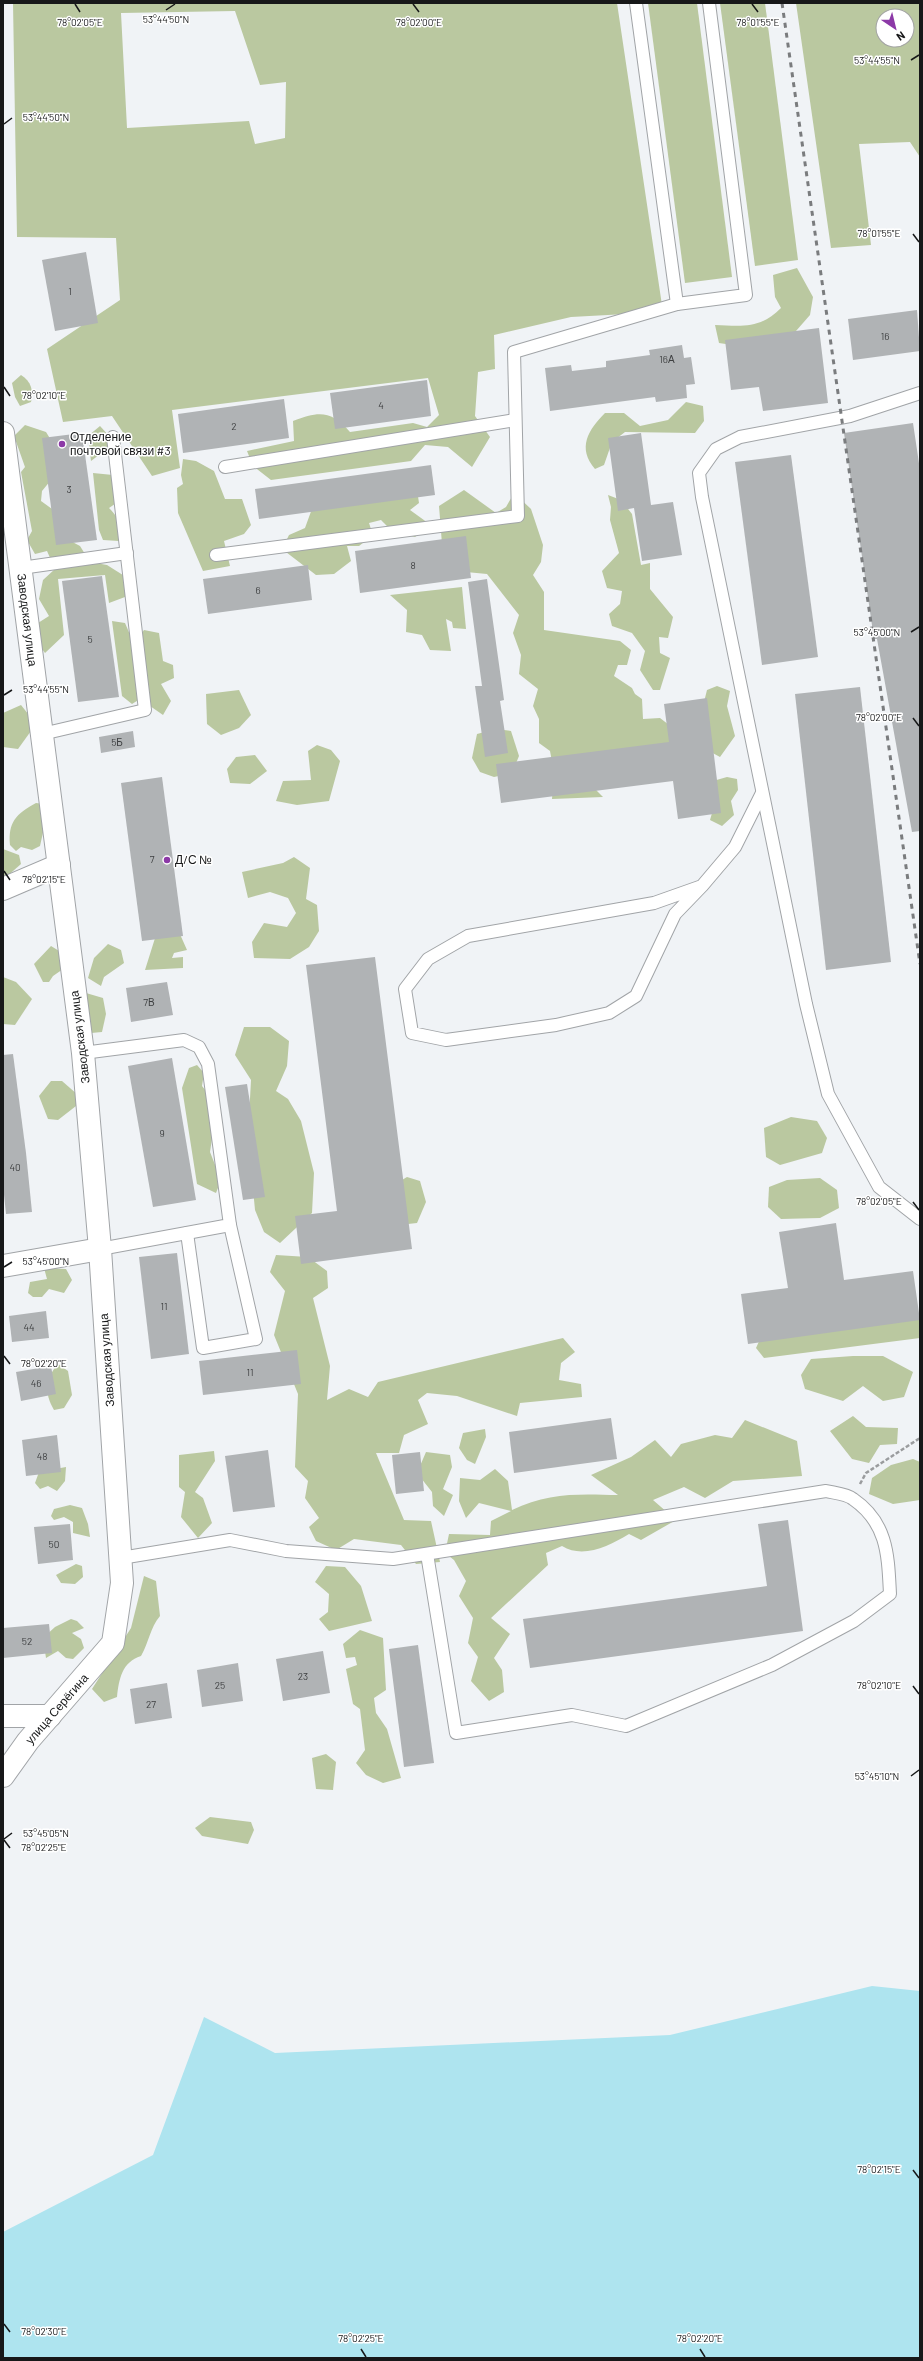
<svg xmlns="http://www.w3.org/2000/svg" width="923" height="2361" font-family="Barlow,sans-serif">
<rect width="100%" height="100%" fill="#f0f3f6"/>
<g fill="#bac8a0" fill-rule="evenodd">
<path d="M13,3H617L663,312L571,317L494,335L495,369L478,372L475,416L490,437L472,467L448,447L425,445L411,461L271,480L253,466L247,451L294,441L293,421C319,411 331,410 350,432L413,423L427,427L439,415L428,378L172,410L180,468L152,476L112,416L63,422L47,349L120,300L116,238L17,237ZM235,11L260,85L286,82L285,138L255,144L249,121L127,128L121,13Z"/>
<path d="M648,3H697L732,277L685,283Z"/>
<path d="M720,3H765L798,260L755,266Z"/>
<path d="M796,3H920V157L910,142L859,144L871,245L831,248ZM883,16H907V40H883Z"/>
<path d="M797,268L813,297L810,315L789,339L739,346L719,343L715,325C743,326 760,329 781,308L775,297L773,275Z"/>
<path d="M21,375C31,381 34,391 31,402L20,406L15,397L12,383Z"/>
<path d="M686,402L703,406L704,421L695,433L625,432L612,442L604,465L595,469C577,448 588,430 605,413H624L640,426L668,420Z"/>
<path d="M25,425L46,432L54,445L51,480L42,491L41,501L59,514L63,537L80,546L90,562L107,565L126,577L125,597L109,603L105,575L58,579L64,635L45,653L34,638L38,623L49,616L39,599L43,580L55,569L47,551L35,554L27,540L32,531L21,472L25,467L14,436Z"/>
<path d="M100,426L110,437L108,448L91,461L88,436Z"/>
<path d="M183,459L196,461L214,471L225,499H242L251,525L244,534L224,541L230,566L203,571L178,513L177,488L183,484L181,475Z"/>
<path d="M93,473L113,475L125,497L109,508C118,517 125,528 119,541L103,540L99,530Z"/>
<path d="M417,490L419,503L410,510L428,523L427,529L415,537L393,532L381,520L369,523L373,535L359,546H347L351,561L334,574L316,575L282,549L289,535L305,528L313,506Z"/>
<path d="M464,490L496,513L506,507L514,493L531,509L543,545L541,562L533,575L544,592V630L620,641L631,650L627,665H618L614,676L632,688L635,694L642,699L643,719L660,718L673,728L675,744L582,776L603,797L552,799L554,772L550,751L539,743V719L533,706L538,689L519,674L521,655L513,633L519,615L487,574L466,572L442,544L439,506Z"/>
<path d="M608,495L621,500L632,514L641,565L650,563V589L673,617L668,638L659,637L660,653L670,658L660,690H653L640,670L645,651L632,633L612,626L609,614L620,604L622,591L607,588L602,571L619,553L610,520L611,507Z"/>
<path d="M462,587L466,629L453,628L452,622L446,619L451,651L430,650L422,635L406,632L407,610L390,595Z"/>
<path d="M112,621L125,623L134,644L144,630L159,633L163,661L173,665L174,678L161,684L171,701L163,715L140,699L132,704L122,696Z"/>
<path d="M717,686L730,691L727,706L735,736L720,757L709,751L703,706L707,690Z"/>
<path d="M239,690L251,715L239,728L221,735L207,724L206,694Z"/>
<path d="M21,705L36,724L18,749L3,747V713Z"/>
<path d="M496,729L511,731L519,756L512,773L494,777L480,772L472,758L477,734Z"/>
<path d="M317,745L331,750L340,761L329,801L297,805L276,801L283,781L311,780L308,751Z"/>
<path d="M255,755L267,771L250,784L230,783L227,769L236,757Z"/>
<path d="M727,777L737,779L738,790L731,801L734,815L722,826L710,820L715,803L713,781Z"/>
<path d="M36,803L44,804L46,819L40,846L32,850L21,847L16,851L10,845C8,822 16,814 36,803Z"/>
<path d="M3,849L19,855L21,864L4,879Z"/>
<path d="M294,857L310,868L306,899L317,905L319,931L309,947L290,959L254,958L252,942L264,923L287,927L296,913L288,898L270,892L248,898L242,872L283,863Z"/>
<path d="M179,932L187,950L174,953L172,958L183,957V968L145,970L156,935Z"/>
<path d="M108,944L121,950L124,963L104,977L101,986L88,978L94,958Z"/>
<path d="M51,946L64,954L66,967L53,976L49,982H43L34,964Z"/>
<path d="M3,977L16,982L32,999L15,1025L3,1024Z"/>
<path d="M86,993L103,998L106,1014L102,1032L91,1033Z"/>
<path d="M244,1027H270L289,1041L287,1066L276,1091L288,1099L301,1121L314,1173L312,1213L280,1243L264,1232L255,1210L248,1136L251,1080L235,1055Z"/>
<path d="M197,1065L204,1073L202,1086L217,1105L210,1152L221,1180L216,1193L197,1184L182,1088L189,1068Z"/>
<path d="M51,1081H62L78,1095L76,1106L58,1120L48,1119L39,1096Z"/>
<path d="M791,1117L817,1121L827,1138L822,1153L780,1165L766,1157L764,1128Z"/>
<path d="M407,1177L420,1181L426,1202L417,1223L399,1225L392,1186Z"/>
<path d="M820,1178L837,1190L839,1208L820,1218L781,1219L768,1207L769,1187L787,1180Z"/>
<path d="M276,1255L308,1257L327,1271L328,1288L313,1298L330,1366L327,1400L349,1389L368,1397L378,1382L563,1338L575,1352L561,1363L559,1380L581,1384L582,1397L520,1403L517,1416L457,1396L427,1393L418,1400L428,1424L404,1435L399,1453H376L404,1520L431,1521L440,1562L416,1564L401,1545L354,1539L336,1550L316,1541L309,1527L319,1518L305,1498L308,1481L295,1467L298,1394L274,1335L285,1291L270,1272Z"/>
<path d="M44,1268L66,1269L72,1280L64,1293L49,1289L42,1297H33L28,1293L30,1282L47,1279Z"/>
<path d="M920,1316V1338L764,1358L756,1348L761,1337Z"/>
<path d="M853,1356H883L913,1372L904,1397L883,1401L863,1386L843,1401L805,1389L801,1375L811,1359Z"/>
<path d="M58,1364L68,1371L72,1395L64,1408L54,1410C44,1393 45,1379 58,1364Z"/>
<path d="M853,1416L866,1427L898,1428L897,1444L880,1445L869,1463L852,1459L830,1431Z"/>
<path d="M745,1420L797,1441L802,1476L733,1481L705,1498L684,1487L653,1500L676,1520L641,1540L629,1534C609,1546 583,1559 562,1546L546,1553L548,1565L491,1618L510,1634L494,1658L502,1670L504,1692L489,1701L471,1681L478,1657L468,1643L473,1618L459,1596L466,1581L454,1560L445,1553L449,1534L490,1535L491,1521L511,1511L479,1503L466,1518L459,1501L460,1478L480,1480L495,1469L508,1481L512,1510C548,1492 580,1494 618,1495L591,1475L631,1457L655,1440L671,1457L681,1444L715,1435L732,1438Z"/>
<path d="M485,1429L486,1437L475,1464L467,1460L459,1448L463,1433Z"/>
<path d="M214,1451L215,1461L195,1492L203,1498L212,1523L198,1538L181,1517L185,1492L179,1487V1455Z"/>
<path d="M426,1452L450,1455L452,1467L443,1489L453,1495L444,1516L433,1506L432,1492L417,1473Z"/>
<path d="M913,1459L920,1462V1500L893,1504L869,1494L872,1478L891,1465Z"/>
<path d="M66,1467L65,1481L57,1491L48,1486L40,1489L35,1483L39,1472Z"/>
<path d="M70,1505L82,1508L88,1524L90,1537L73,1533V1522L64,1517L54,1520L51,1516L54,1509Z"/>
<path d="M76,1564L82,1566L83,1577L75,1584L61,1583L56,1575Z"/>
<path d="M326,1566L345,1567L361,1586L372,1621L329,1631L319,1619L328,1612L329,1594L315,1582Z"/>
<path d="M144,1576L156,1581L160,1616C150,1628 149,1642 141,1656C122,1662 119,1679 117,1697L104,1702L92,1689L131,1628Z"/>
<path d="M71,1619L77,1621L84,1628L72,1633L81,1639L84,1648L73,1659L66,1658L58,1651L46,1658L43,1638L55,1627Z"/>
<path d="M360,1630L383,1638L386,1690L374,1698L376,1713L387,1729L401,1778L383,1783L366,1775L356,1763L365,1750L360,1709L353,1704L346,1669L357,1665L355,1657L346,1658L343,1644Z"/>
<path d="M326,1754L336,1762L333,1790L316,1789L312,1758Z"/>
<path d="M210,1817L251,1822L254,1830L248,1844L202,1836L195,1828Z"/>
</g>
<path fill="#aee4ef" d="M872,1986L920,1991V2358H3V2232L153,2155L204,2017L275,2053L670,2035Z"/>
<g fill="#b0b3b5">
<path d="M86,252L98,323L55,331L42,260Z"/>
<path d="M917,310L920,351L853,360L848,319Z"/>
<path d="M819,328L828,403L763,411L759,387L731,390L725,340Z"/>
<path d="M682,345L684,358L691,357L695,384L686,385L687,398L656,402L655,397L550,411L545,368L571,365L572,371L606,367V361L650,355L649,350Z"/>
<path d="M427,380L431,416L335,429L330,393Z"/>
<path d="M284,399L289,438L183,453L178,414Z"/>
<path d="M913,423L920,470V831L912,832L877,639H874L844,433Z"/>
<path d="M82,433L97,540L56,545L42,438Z"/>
<path d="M641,433L651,505L673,502L682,555L642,561L634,508L618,511L608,438Z"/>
<path d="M791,455L818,657L762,665L735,462Z"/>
<path d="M431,465L435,495L259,519L255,489Z"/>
<path d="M466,536L471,578L360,593L355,551Z"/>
<path d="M308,565L312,600L208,614L203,579Z"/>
<path d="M102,576L119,697L78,702L62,581Z"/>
<path d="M487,579L504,700L500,701L508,753L485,757L475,686H482L468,582Z"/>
<path d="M860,687L891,962L826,970L795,694Z"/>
<path d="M707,698L721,813L678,819L673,781L501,803L496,764L669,742L664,704Z"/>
<path d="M133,731L135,747L101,753L99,737Z"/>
<path d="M162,777L183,936L142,941L121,783Z"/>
<path d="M375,957L412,1249L301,1264L295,1216L337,1211L306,965Z"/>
<path d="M167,982L173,1015L131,1022L126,988Z"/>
<path d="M13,1054L26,1153L32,1212L6,1214L3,1185V1055Z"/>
<path d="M172,1058L196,1200L153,1207L128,1066Z"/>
<path d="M247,1084L265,1197L243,1200L225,1087Z"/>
<path d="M836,1223L844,1280L913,1271L920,1320L748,1344L741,1294L788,1288L779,1232Z"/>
<path d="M177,1253L189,1354L151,1359L139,1257Z"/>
<path d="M46,1311L49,1338L12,1342L9,1316Z"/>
<path d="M297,1350L301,1384L203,1395L199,1361Z"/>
<path d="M51,1366L56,1394L21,1401L16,1372Z"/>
<path d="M611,1418L617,1459L514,1473L509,1432Z"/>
<path d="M57,1435L61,1472L26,1476L22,1440Z"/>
<path d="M268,1450L275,1507L233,1512L225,1456Z"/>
<path d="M420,1452L424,1491L396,1494L392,1455Z"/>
<path d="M788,1520L803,1631L530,1668L523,1619L767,1586L758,1524Z"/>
<path d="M70,1524L73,1560L38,1564L34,1527Z"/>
<path d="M49,1624L52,1653L3,1658V1628Z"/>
<path d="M418,1645L434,1763L404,1767L389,1649Z"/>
<path d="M323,1651L330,1693L283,1701L276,1659Z"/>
<path d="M238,1663L243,1701L202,1707L197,1670Z"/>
<path d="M167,1683L172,1718L135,1724L130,1689Z"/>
</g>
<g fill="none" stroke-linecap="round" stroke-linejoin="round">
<defs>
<g id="lane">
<path d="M636,3L677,304L746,295L709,3"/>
<path d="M920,393L850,416L740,437L716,449L699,473L702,497L806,1004L828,1094L879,1187L920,1219"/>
<path d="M225,467L515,420"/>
<path d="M216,555L518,516L514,352L677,304"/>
<path d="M21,568L127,553"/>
<path d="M42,734L145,710L113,437"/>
<path d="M702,886L675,914L636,996L609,1013L556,1025L446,1040L412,1033L405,989L428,959L468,936L654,903L702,886L735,847L762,793"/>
<path d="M83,1053L184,1040L199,1047L208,1064L230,1225L100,1249"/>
<path d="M187,1233L203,1348L256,1339L230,1225"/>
<path d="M121,1558L230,1540L286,1551L393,1559L826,1491C834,1493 847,1494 853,1499C888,1523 888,1556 890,1594L854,1621L772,1665L626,1726L572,1715L456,1733L427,1554"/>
</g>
<g id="street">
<path d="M3,889L59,865"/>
<path d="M3,1266L100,1249"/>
<path d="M3,1716H50"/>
</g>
<path id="secondary" d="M3,433L83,1053L100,1249L122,1583L113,1643L28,1741L3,1776"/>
</defs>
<use href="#lane" stroke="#a1a4a7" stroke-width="14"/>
<use href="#street" stroke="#a1a4a7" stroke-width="24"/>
<use href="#secondary" stroke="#a1a4a7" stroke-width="24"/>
<path stroke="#9a9c9e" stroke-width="2.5" stroke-dasharray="4 2" stroke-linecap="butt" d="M860,1484L866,1473L920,1438"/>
<use href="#lane" stroke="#fff" stroke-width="12"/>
<use href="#street" stroke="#fff" stroke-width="22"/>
<use href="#secondary" stroke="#fff" stroke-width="22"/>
<path stroke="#7a7c7e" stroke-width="3" stroke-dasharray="5 5" stroke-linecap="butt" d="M782,3L920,964"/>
</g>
<path fill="none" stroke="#171819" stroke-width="1.5" d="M75,4L80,12M413,4L419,12M752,4L758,12M166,10L175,4M911,60L919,55M4,124L12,118M913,234L919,242M4,387L10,396M911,632L919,627M4,695L12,690M913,718L919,726M4,871L10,880M913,1202L919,1210M4,1267L12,1262M4,1356L10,1364M913,1686L919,1694M911,1776L919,1770M4,1839L12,1833M4,1840L10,1848M913,2170L919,2178M4,2324L10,2332M361,2349L366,2357M700,2349L705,2357"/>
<g fill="#8c39a7" stroke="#fff" stroke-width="1.5">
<circle cx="62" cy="444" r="4"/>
<circle cx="167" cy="860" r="4"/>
</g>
<g text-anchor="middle" stroke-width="3" stroke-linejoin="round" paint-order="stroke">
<g font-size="10" fill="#3d3f40">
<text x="70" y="295">1</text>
<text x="885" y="340">16</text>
<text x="667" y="363">16А</text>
<text x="381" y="409">4</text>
<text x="234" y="430">2</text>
<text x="69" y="493">3</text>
<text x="413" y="569">8</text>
<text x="258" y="594">6</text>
<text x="90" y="643">5</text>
<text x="117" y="746">5Б</text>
<text x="152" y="863">7</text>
<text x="149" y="1006">7В</text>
<text x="162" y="1137">9</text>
<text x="15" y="1171">40</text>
<text x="164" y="1310">11</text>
<text x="29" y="1331">44</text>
<text x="250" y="1376">11</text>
<text x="36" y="1387">46</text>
<text x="42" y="1460">48</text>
<text x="54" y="1548">50</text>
<text x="27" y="1645">52</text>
<text x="303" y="1680">23</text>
<text x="220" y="1689">25</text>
<text x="151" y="1708">27</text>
</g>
<g font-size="12" fill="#171819" stroke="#fff" text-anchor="start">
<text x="70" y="441">Отделение<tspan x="70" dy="14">почтовой связи #3</tspan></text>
<text x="175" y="864">Д/С №</text>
</g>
<g font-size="12" fill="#171819" stroke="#fff">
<text transform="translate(27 620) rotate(83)" y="4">Заводская улица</text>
<text transform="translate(80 1037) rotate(-97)" y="4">Заводская улица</text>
<text transform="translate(107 1360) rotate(-94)" y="4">Заводская улица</text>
<text transform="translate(57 1709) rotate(-49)" y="4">улица Серёгина</text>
</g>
</g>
<g font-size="10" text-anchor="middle" fill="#171819" stroke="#fff" stroke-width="3" stroke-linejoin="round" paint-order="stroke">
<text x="166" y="23">53°44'50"N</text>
<text x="419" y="26">78°02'00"E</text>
<text x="758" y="26">78°01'55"E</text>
<text x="80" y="26">78°02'05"E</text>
<text x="877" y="64">53°44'55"N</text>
<text x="46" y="121">53°44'50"N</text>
<text x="879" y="237">78°01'55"E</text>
<text x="44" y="399">78°02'10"E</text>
<text x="877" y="636">53°45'00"N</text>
<text x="46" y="693">53°44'55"N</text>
<text x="879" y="721">78°02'00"E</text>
<text x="44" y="883">78°02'15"E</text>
<text x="879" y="1205">78°02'05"E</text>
<text x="46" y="1265">53°45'00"N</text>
<text x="44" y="1367">78°02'20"E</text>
<text x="879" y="1689">78°02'10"E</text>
<text x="877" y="1780">53°45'10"N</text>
<text x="46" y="1837">53°45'05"N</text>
<text x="44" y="1851">78°02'25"E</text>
<text x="879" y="2173">78°02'15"E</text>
<text x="44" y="2335">78°02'30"E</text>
<text x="361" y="2342">78°02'25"E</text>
<text x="700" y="2342">78°02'20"E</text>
</g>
<rect width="923" height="2361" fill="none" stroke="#171819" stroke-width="8"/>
<g transform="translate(895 28) rotate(145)"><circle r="19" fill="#ffffff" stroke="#a2a3a3"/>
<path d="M0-3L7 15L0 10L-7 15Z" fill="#8c39a7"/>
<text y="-6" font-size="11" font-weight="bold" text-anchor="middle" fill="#171819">N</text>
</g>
</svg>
